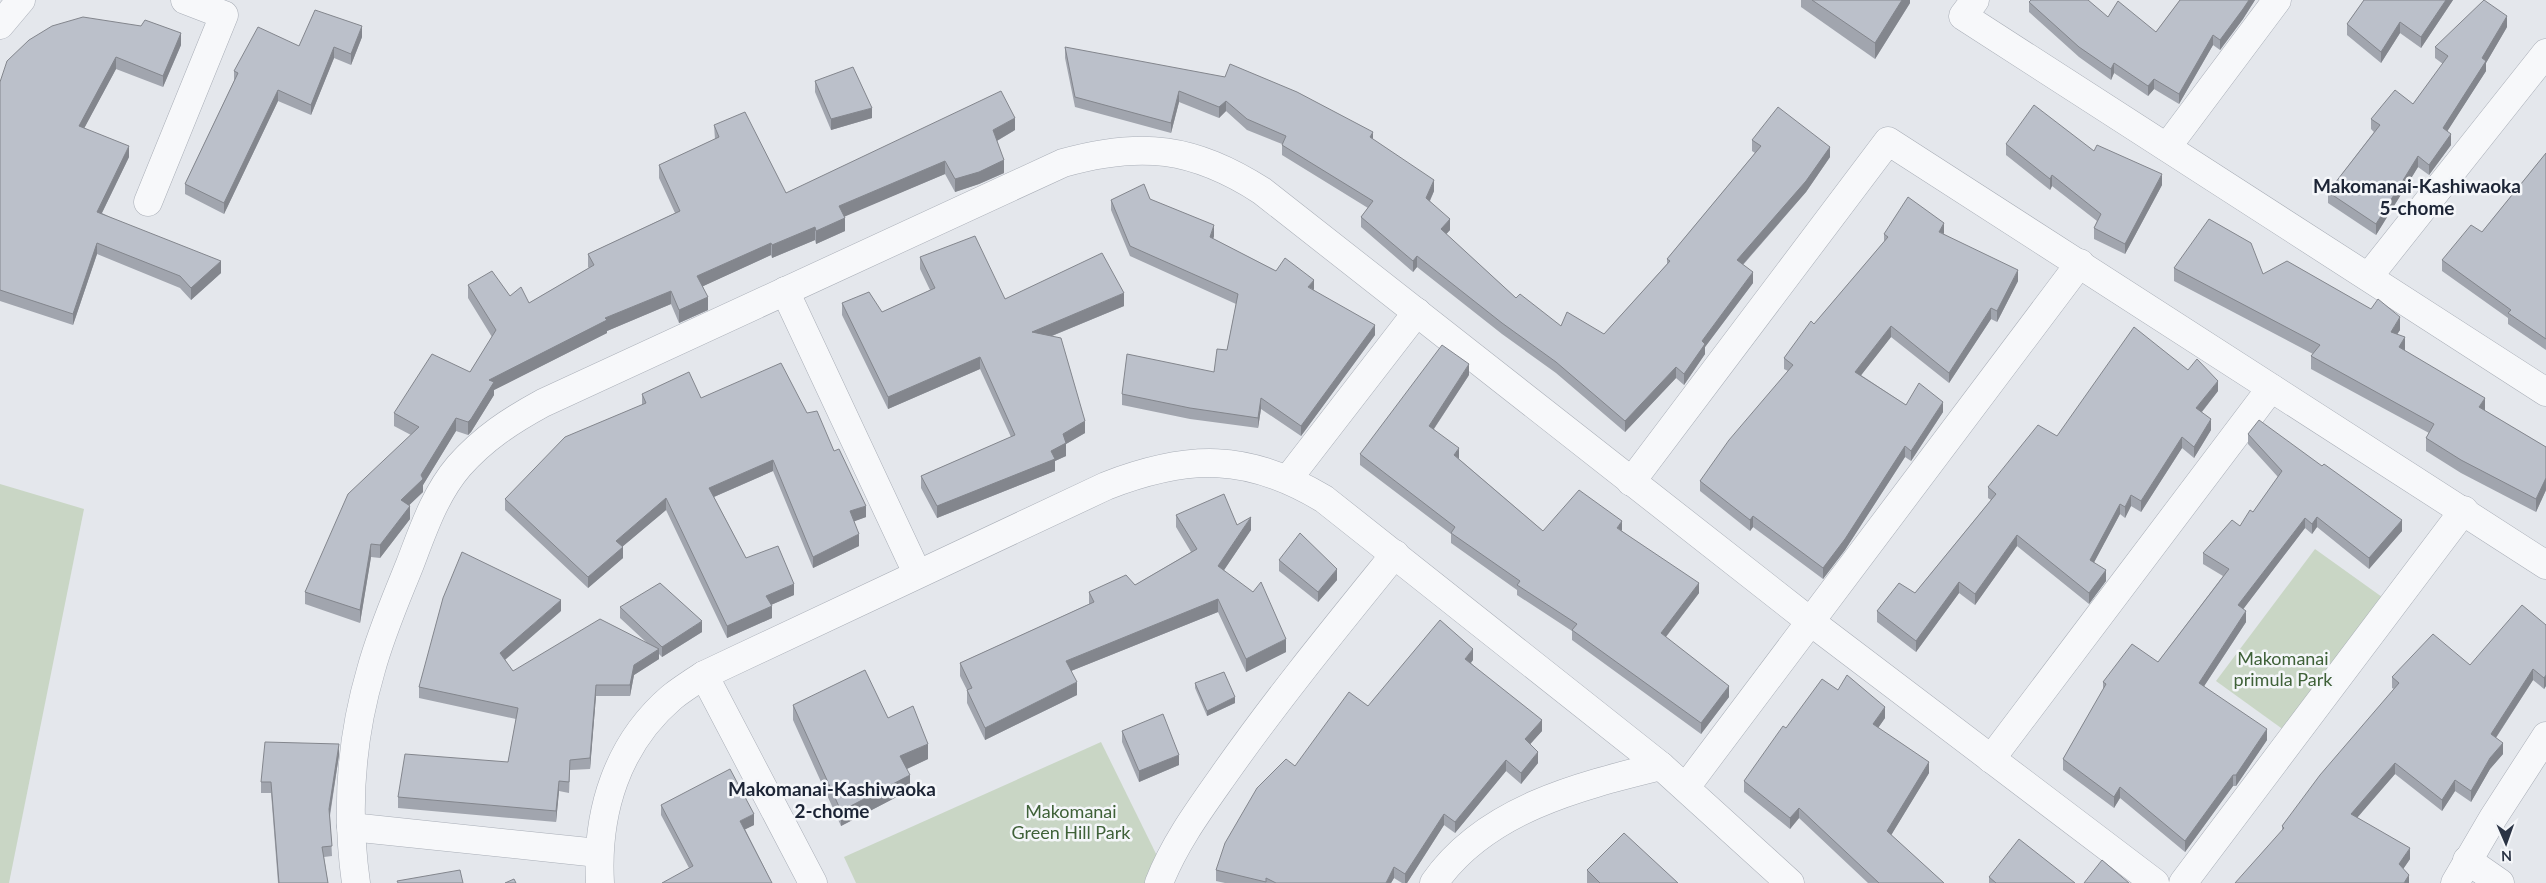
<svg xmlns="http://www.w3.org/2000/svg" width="2546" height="883" font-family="Lato,sans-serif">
<rect width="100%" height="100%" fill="#e4e7ec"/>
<g fill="#c9d6c5">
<path d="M0,484L84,509L9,883H0Z"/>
<path d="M2315,549L2389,602L2292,736L2216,681Z"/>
<path d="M1101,742L1163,868L1161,883H856L844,857Z"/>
</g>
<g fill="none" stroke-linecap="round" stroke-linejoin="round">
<defs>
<g id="minor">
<path d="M1975,0L1963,16L2546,392"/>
<path d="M0,25L21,0"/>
<path d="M2167,147L2277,0"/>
<path d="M148,202L224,15L185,0"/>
<path d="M2369,276L2546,53"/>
<path d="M785,291L917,573"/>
<path d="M1288,479L1417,312"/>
<path d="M1631,482L1888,141L2546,565"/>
<path d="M704,675L813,883"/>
<path d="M1991,759L2271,388"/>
<path d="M1686,787L2080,263"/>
<path d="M351,827L598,853"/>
<path d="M2467,860L2500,883"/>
<path d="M356,883C346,812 351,738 371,670C381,633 396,599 410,564C423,530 435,494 459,466C484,438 510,421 543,403L1063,163C1141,141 1194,147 1262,191L1811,622L2155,883"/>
<path d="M600,883C596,812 617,744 672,697C682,689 693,682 704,675L1106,486C1188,454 1248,453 1324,499L1661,766L1790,883"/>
<path d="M1159,883C1174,844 1199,810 1223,776C1277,699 1336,627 1395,554"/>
<path d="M1434,883C1485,809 1580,786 1661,766"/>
<path d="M2183,883L2464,510"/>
</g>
<path id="tertiary" d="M2455,883L2493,818L2546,736"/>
</defs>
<use href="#minor" stroke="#a9aeb7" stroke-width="29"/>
<use href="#tertiary" stroke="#a9aeb7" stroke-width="29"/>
<use href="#minor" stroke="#f7f8fa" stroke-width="28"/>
<use href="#tertiary" stroke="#f7f8fa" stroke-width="28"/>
</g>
<g fill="#a1a5ae">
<path d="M1801,0H1910V3L1875,59L1801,7Z"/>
<path d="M2180,0H2255L2243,19L2220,50L2213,45L2179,104L2154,89L2148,96L2114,73L2111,80L2079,57L2029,12V2L2108,17L2156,32Z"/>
<path d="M2364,0H2453L2421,48L2400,33L2381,63L2347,35V24Z"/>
<path d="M2507,27L2486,63V71L2447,131L2451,145L2429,175L2418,167L2376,235L2328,203V192L2374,132L2371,129V119L2413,104L2443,64L2435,58V47Z"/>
<path d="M181,33V45L163,87L116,69L84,128L129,157L102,213L221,273L191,300L180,288L97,254L73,325L0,301V82Z"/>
<path d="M362,37L351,65L334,58L311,115L278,101L224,214L185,194V184L234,81V71L299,46Z"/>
<path d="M1065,47L1373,140L1434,191L1430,201L1450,230L1446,234L1516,298L1561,326L1604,334L1667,264V259L1755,153L1752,151V140L1830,157L1806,192L1743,265L1753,283L1705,347V354L1684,385L1676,378L1625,432L1556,373L1502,334L1417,267L1413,272L1361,227V217L1368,208L1282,155V144L1247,130L1226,111L1219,118L1179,102L1171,133L1075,107L1065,58Z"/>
<path d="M815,81L872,118L831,130L815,92Z"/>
<path d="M714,125L786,193L1015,130L997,141L1004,173L979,184L955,192L945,174L844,216L845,231L816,244L815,240L772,258L771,255L703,286L708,310L679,323L671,304L607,331V333L494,390V395L471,432L468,435L456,431L423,485V492L409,505L410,519L380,558L371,557L360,623L305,604V592L411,435L394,426V413L470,372L492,337L468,298V285L510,296L529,303L589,268L588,267V254L675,213L659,178V165L715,139Z"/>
<path d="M2006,144L2094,151L2162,185L2125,254L2094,239V228L2097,221L2052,186L2050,190L2006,155Z"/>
<path d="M2546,153V350L2508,324V318L2442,271V260L2482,232Z"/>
<path d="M1150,199L1214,236L1213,239L1314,290L1375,335L1301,436L1261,409L1258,428L1190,419L1122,405V394L1214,372L1227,350L1236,304L1130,256L1111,210V200Z"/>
<path d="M1884,234H1944L2018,281L1997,322L1991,319L1949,383L1891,337L1861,375L1906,405L1943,412L1911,461L1905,457L1845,550L1823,579L1753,527L1750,531L1700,491V481L1788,371L1784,369V358L1814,324L1884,242Z"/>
<path d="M920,257L1005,299L1124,306L1052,336L1085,433L1066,444V456L1055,461V471L937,518L921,488V476L1011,437L980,369L888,409L842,315V303L882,312L930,290L920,269Z"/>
<path d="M2174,268L2263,274L2400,330L2397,334L2405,350V351L2485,411L2546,447V490L2536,512L2461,473L2426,451V438L2429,433L2311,369V356L2313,354L2174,281Z"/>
<path d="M1469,375L1434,429L1459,459L1543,531H1622L1699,593L1666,637L1729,697L1701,734L1572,640V631L1517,595V590L1451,543V534L1360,465V454Z"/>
<path d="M2218,391L2202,412L2211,430L2194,458L2182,448L2141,512L2131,506L2125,518L2120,514L2094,562L2106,581L2089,604L2017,546L1975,605L1959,593L1916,652L1877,622V611L1915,593L1991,500L1988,498V487L2057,436Z"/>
<path d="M642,394L701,398L807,413L834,451L866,517L854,521L859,546L813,568L773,471L714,497L746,558L794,595L771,605L772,618L727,638L666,510L622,547L623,558L588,588L505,510V499L642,405Z"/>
<path d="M2248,434L2402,531L2369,569L2317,527L2312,534L2305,528L2243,609L2246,622L2204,686L2267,740L2236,786H2233L2185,852L2120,798L2114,808L2063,770V759L2103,690V682L2158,662L2223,576L2203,564V553L2240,526L2253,512L2278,477L2248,444Z"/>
<path d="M1176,515L1237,525L1251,530L1224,570L1286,652L1246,672L1218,612L1071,671L1077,695L985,740L967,703V690L960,676V663L1089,604V592L1135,585L1191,552L1176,527Z"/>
<path d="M1279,560L1337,580L1318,602L1279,571Z"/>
<path d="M620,607L702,632L662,657L659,654V659L634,675L630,696H596L590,769L570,770L569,793L559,791L556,822L398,808V797L508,762L516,719L419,698V687L561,611L505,660L513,671L646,642L620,618Z"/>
<path d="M2546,625V686L2544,689L2533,680L2496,738L2503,754L2490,769L2471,802L2455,791L2442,811L2395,774L2357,817L2410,859L2403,869L2409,883L2282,831V826L2394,689L2392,688V677L2470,665Z"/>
<path d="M1473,660L1471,663L1542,731L1530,744L1538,763L1521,784L1506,771L1455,833L1444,825L1407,883H1402L1394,878L1391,883H1225L1216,881V870L1295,766L1368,706Z"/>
<path d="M1195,683L1235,703L1207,716L1195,688Z"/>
<path d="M793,705L888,718L928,759L907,769L910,790L841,826L793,720Z"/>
<path d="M1885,718L1878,728L1929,773L1891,835L1944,883H1868L1799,818L1790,829L1744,792V781L1786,728Z"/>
<path d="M1122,731L1179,765L1139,782L1122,742Z"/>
<path d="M339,755L330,816L332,856L324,857L328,883H278L271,793H261V782Z"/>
<path d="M661,805L754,825L745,829L772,883L689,868L661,815Z"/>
<path d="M1587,870L1678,883H1587Z"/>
<path d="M1989,877L2075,883H1989Z"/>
</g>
<g fill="#83868d">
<path d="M1902,0H1910V3L1875,59V43Z"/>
<path d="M2249,0H2255L2243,19L2220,50V40Z"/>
<path d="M2446,0H2453L2421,48V37Z"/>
<path d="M2507,16V27L2486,63V71L2443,138V128L2482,58Z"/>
<path d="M2400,22V33L2381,63V52Z"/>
<path d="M362,26V37L351,65V54Z"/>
<path d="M181,33V45L163,87V76Z"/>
<path d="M2213,35V45L2179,104V94Z"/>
<path d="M334,47V58L311,115V105Z"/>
<path d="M116,57V69L79,138V126Z"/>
<path d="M2114,63V73L2111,80V69Z"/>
<path d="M2154,79V89L2148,96V86Z"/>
<path d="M278,90V101L224,214V203Z"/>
<path d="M1179,91V102L1171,133V123Z"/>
<path d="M1226,101V111L1219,118V107Z"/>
<path d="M872,108V118L831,130V119Z"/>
<path d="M1015,118V130L993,143V130Z"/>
<path d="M1373,132V143L1370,137Z"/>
<path d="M2451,134V145L2429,175V165Z"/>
<path d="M129,146V157L97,223V212Z"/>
<path d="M1830,147V157L1806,192L1737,271V260Z"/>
<path d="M2418,156V167L2376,235V224Z"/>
<path d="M1004,160V173L979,184L955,192V179Z"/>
<path d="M945,161V174L839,219V206Z"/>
<path d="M2162,174V185L2125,254V244Z"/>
<path d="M2052,175V186L2050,190V179Z"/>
<path d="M1434,180V191L1426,209V198Z"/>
<path d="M845,218V231L816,244V231Z"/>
<path d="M1450,219V230L1441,240V229Z"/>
<path d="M1944,223V234L1939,232Z"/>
<path d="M1214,225V236L1210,248V237Z"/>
<path d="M815,227V240L772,258V245Z"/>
<path d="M97,243V254L73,325V314Z"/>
<path d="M771,243V255L697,289V276Z"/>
<path d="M1417,256V267L1413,272V261Z"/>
<path d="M221,261V273L191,300V288Z"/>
<path d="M2018,270V281L1997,322V311Z"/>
<path d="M1753,272V283L1705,347V354L1684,385V374L1702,341Z"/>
<path d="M1314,280V290L1308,287Z"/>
<path d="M671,291V304L607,331V333L494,390V395L471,432L468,435V422L489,380L605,318Z"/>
<path d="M1124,293V306L1032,344V332Z"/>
<path d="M708,297V310L679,323V310Z"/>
<path d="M1991,308V319L1949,383V373Z"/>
<path d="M2400,317V330L2391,344V332Z"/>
<path d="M1375,325V335L1301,436V426Z"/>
<path d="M1891,326V337L1855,383V372Z"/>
<path d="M2405,337V350L2399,360V347Z"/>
<path d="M980,357V369L888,409V397Z"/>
<path d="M1469,364V375L1429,436V426Z"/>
<path d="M1676,367V378L1625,432V421Z"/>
<path d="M2218,381V391L2196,419V408Z"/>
<path d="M1261,398V409L1258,428V418Z"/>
<path d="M2485,398V410L2479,420V407Z"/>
<path d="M1943,402V412L1911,461V451Z"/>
<path d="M456,418V431L423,485V492L401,513V500L421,475Z"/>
<path d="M2211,419V430L2194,458V447Z"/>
<path d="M1085,421V433L1066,444V456L1055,461V471L937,518V506L1051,451L1063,434Z"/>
<path d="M2182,437V448L2141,512V501Z"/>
<path d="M1905,446V457L1845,550L1823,579V568Z"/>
<path d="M1459,448V459L1454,455Z"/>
<path d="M773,460V471L709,499V488Z"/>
<path d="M2546,478V490L2536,512V499Z"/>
<path d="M2131,495V506L2125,518V507Z"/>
<path d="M666,498V510L616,552V541Z"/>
<path d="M2120,504V514L2090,570V560Z"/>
<path d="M410,506V519L380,558V545Z"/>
<path d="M866,506V517L850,523V511Z"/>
<path d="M1753,516V527L1750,531V520Z"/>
<path d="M1251,517V530L1218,579V566Z"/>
<path d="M2317,517V527L2312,534V524Z"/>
<path d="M2305,518V528L2238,616V605Z"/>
<path d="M2402,520V531L2369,569V558Z"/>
<path d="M1622,521V531L1617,528Z"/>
<path d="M859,534V546L813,568V557Z"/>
<path d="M2017,535V546L1975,605V594Z"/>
<path d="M371,544V557L360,623V610Z"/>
<path d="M623,547V558L588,588V577Z"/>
<path d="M1337,569V580L1318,602V592Z"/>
<path d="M2106,570V581L2089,604V593Z"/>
<path d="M1959,582V593L1916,652V641Z"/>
<path d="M1699,583V593L1661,643V633Z"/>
<path d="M794,584V595L766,607V596Z"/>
<path d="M1218,599V612L1066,673V661Z"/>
<path d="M561,600V611L500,664V653Z"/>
<path d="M772,606V618L727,638V626Z"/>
<path d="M2246,611V622L2199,694V683Z"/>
<path d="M702,621V632L662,657V647Z"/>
<path d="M1286,639V652L1246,672V659Z"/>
<path d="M659,649V659L634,675L630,696V685L634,665Z"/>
<path d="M1473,649V660L1465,669V659Z"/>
<path d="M2533,669V680L2491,745V734Z"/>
<path d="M2546,675V686L2544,689V678Z"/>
<path d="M1077,682V695L985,740V728Z"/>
<path d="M596,685V696L590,769V758Z"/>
<path d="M1729,686V697L1701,734V723Z"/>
<path d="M1235,697V703L1207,716V711Z"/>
<path d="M1885,707V718L1873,735V724Z"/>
<path d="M1542,720V731L1525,750V739Z"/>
<path d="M2267,729V740L2236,786V775Z"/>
<path d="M2503,743V754L2490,769L2471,802V791L2490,758Z"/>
<path d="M339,744V755L329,819V809Z"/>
<path d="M928,744V759L900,772V756Z"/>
<path d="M1538,752V763L1521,784V773Z"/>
<path d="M1179,755V765L1139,782V771Z"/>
<path d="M1506,760V771L1455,833V822Z"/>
<path d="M1929,762V773L1887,842V831Z"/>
<path d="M2395,763V774L2351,825V814Z"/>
<path d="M910,775V790L841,826V811Z"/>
<path d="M2233,775V786L2185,852V841Z"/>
<path d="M2455,780V791L2442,811V800Z"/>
<path d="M559,781V791L556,822V811Z"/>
<path d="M2120,787V798L2114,808V797Z"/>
<path d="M1799,808V818L1790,829V818Z"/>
<path d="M754,814V825L740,832V821Z"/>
<path d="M1444,814V825L1407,883H1405V874Z"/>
<path d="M2410,848V859L2399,875V864Z"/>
<path d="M1394,867V878L1391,883H1386Z"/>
<path d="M2409,875V883H2404Z"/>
</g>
<g fill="#bbc0ca" stroke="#83868d">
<path d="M1812,0H1902L1875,43Z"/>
<path d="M2031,0H2088L2108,17L2118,1L2156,32L2180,0H2249L2243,9L2220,40L2213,35L2179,94L2154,79L2148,86L2114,63L2111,69L2079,47L2029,2Z"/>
<path d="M2364,0H2446L2421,37L2400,22L2381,52L2347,24Z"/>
<path d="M2484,0L2507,16L2482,58L2486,61L2443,128L2451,134L2429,165L2418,156L2376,224L2328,192L2380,125L2371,119L2395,90L2413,104L2448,56L2435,47Z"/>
<path d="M315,10L362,26L351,54L334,47L311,105L278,90L224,203L185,184L238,73L234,71L258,27L299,46Z"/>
<path d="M83,17L141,26L145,20L181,33L163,76L116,57L79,126L129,146L97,212L221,261L191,288L180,276L97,243L73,314L0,290V82L7,61L29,40L52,26Z"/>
<path d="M1065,47L1225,77L1230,64L1297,92L1373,132L1370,137L1434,180L1426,198L1450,219L1441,229L1516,298L1520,294L1561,326L1567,312L1604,334L1670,261L1667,259L1761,146L1752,140L1778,107L1830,147L1806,181L1737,260L1753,272L1702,341L1705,344L1684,374L1676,367L1625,421L1556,362L1502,323L1417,256L1413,261L1361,217L1373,201L1282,145L1286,136L1247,119L1226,101L1219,107L1179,91L1171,123L1075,97Z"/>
<path d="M853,67L872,108L831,119L815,81Z"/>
<path d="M1001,91L1015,118L993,130L1004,160L979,172L955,179L945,161L839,206L845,218L816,231L815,227L772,245L771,243L697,276L708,297L679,310L671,291L605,318L607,320L489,380L494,382L471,419L468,422L456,418L421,475L423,479L401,500L410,506L380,545L371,544L360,610L305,592L348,494L419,427L394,413L432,354L470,372L496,330L468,285L492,271L510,296L521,287L529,303L594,265L588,254L680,211L659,165L719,137L714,125L745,112L786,193Z"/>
<path d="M2034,105L2094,151L2097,145L2162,174L2125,244L2094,228L2101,214L2052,175L2050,179L2006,144Z"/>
<path d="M2546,153V339L2508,313L2511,310L2442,260L2471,225L2482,232Z"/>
<path d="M1144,184L1150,199L1214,225L1210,237L1276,271L1285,258L1314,280L1308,287L1375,325L1301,426L1261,398L1258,418L1190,408L1122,394L1127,354L1214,372L1217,349L1227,350L1238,294L1130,246L1111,200Z"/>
<path d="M1908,197L1944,223L1939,232L2018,270L1997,311L1991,308L1949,373L1891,326L1855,372L1906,405L1919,383L1943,402L1911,451L1905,446L1845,539L1823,568L1753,516L1750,520L1700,481L1729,440L1793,365L1784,358L1811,321L1814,324L1888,237L1884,234Z"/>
<path d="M2209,219L2251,243L2263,274L2287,261L2371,309L2378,299L2400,317L2391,332L2405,337L2399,347L2485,398L2479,407L2546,447V478L2536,499L2461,460L2426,438L2434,424L2311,356L2320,345L2174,268Z"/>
<path d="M975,236L1005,299L1102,253L1124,293L1032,332L1061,338L1085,421L1063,434L1066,443L1051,451L1055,459L937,506L921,476L1015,435L980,357L888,397L842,303L869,292L882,312L935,288L920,257Z"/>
<path d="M2134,327L2188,370L2197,359L2218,381L2196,408L2211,419L2194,447L2182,437L2141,501L2131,495L2125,507L2120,504L2090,560L2106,570L2089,593L2017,535L1975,594L1959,582L1916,641L1877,611L1899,583L1915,593L1996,494L1988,487L2038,425L2057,436Z"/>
<path d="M1442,345L1469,364L1429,426L1459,448L1454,455L1543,531L1579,490L1622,521L1617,528L1699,583L1661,633L1729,686L1701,723L1572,630L1577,624L1517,585L1520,581L1451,533L1455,527L1360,454Z"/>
<path d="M781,363L807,413L817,411L834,451L839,449L866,506L850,511L859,534L813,557L773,460L709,488L746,558L778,546L794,584L766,596L772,606L727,626L666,498L616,541L623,547L588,577L505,499L565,437L646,403L642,394L689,372L701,398Z"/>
<path d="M2259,420L2322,466L2324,464L2402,520L2369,558L2317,517L2312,524L2305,518L2238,605L2246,611L2199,683L2267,729L2236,775H2233L2185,841L2120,787L2114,797L2063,759L2106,684L2103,682L2132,644L2158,662L2229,569L2203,553L2232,520L2240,526L2250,510L2253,512L2282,471L2248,434Z"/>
<path d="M1224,494L1237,525L1251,517L1218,566L1253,592L1261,582L1286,639L1246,659L1218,599L1066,661L1077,682L985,728L967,690L972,688L960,663L1094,602L1089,592L1126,575L1135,585L1197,549L1176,515Z"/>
<path d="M1300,533L1337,569L1318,592L1279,560Z"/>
<path d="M462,552L561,600L500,653L513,671L600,619L659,649L634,665L630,685H596L590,758L570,760L569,782L559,781L556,811L398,797L405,754L508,762L518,708L419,687L443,598Z"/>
<path d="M660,583L702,621L662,647L620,607Z"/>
<path d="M2522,605L2546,625V675L2544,678L2533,669L2491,734L2503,743L2490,758L2471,791L2455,780L2442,800L2395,763L2351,814L2410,848L2399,864L2409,875L2404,883H2235L2284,828L2282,826L2320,775L2399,683L2392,677L2433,634L2470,665Z"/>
<path d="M1440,620L1473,649L1465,659L1542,720L1525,739L1538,752L1521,773L1506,760L1455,822L1444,814L1405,874L1394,867L1386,883H1276L1266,878V882L1216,870L1225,843L1257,788L1286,759L1295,766L1349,692L1368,706Z"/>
<path d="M865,670L888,718L913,706L928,744L900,756L910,775L841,811L793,705Z"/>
<path d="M1224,672L1235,697L1207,711L1195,683Z"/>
<path d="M1847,675L1885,707L1873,724L1929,762L1887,831L1944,883H1879L1799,808L1790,818L1744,781L1783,726L1786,728L1822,679L1838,690Z"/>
<path d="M1163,714L1179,755L1139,771L1122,731Z"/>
<path d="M265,742L339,744L329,809L332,846L322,847L328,883H279L271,782H261Z"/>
<path d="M730,769L754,814L740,821L772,883H662L693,866L661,805Z"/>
<path d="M1624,833L1678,883H1600L1587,870Z"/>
<path d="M2019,839L2075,883H1996L1989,877Z"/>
<path d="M2102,860L2129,883H2084Z"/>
<path d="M460,870L463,883H398L397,881Z"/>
<path d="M514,879L516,883H505Z"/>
</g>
<g text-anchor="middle" stroke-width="5" stroke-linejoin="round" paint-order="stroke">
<g font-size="18" fill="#3f6138" stroke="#f4f6f9">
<text x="2283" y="665">Makomanai<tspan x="2283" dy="21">primula Park</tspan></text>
<text x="1071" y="818">Makomanai<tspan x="1071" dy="21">Green Hill Park</tspan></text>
</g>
<g font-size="19" font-weight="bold" fill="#1d2536" stroke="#f4f6f9">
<text x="2417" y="193">Makomanai-Kashiwaoka<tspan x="2417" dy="22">5-chome</tspan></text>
<text x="832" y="796">Makomanai-Kashiwaoka<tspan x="832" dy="22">2-chome</tspan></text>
</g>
</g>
<g transform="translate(2506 843) rotate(178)" stroke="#f4f6f9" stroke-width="4" paint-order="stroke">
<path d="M0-4L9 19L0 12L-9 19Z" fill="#2b3445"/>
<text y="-8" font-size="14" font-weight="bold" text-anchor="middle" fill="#2b3445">N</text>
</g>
</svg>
